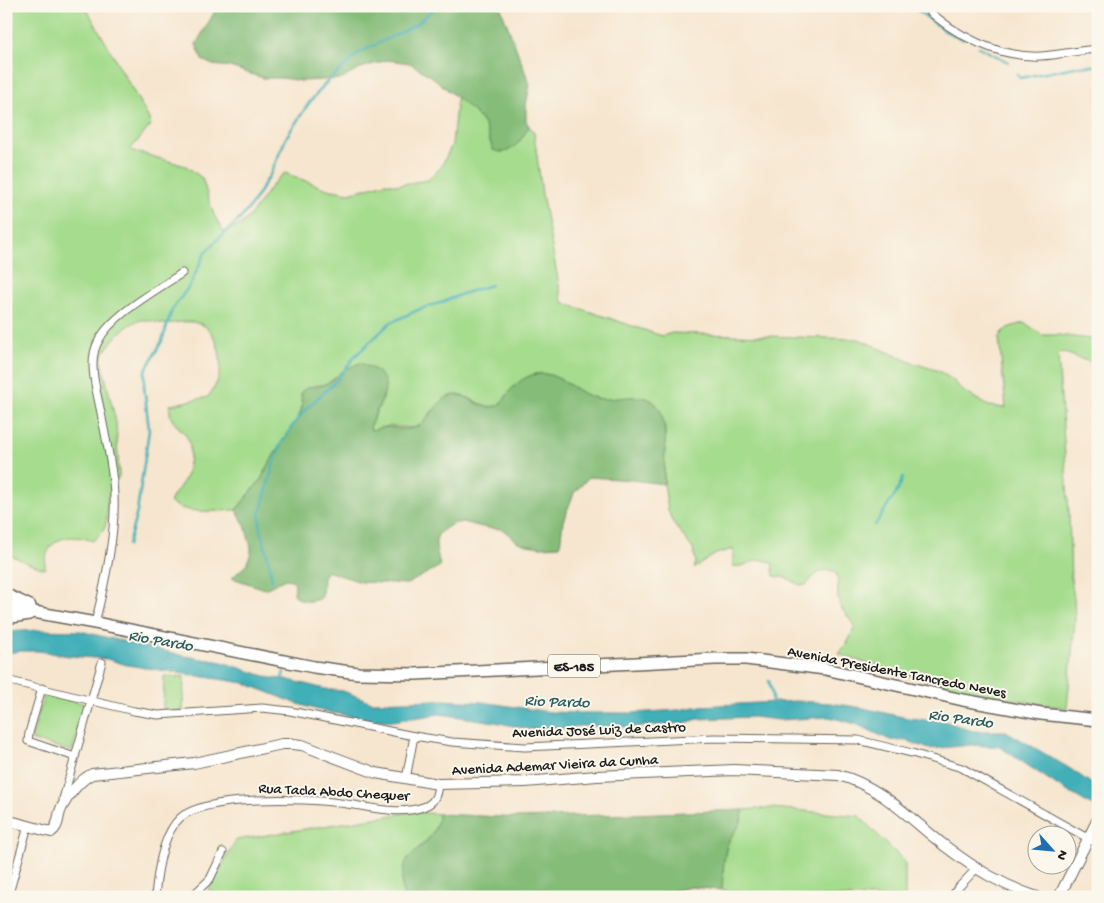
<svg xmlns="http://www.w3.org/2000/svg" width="1104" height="903" font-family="'Gochi Hand',sans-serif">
<rect width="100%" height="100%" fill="#fbf7ec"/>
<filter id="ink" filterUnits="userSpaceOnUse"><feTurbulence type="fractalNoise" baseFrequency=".02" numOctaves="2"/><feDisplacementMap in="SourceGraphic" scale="10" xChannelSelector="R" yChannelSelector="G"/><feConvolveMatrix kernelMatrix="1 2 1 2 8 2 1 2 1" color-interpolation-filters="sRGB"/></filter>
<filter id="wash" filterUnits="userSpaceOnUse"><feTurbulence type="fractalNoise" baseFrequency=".0096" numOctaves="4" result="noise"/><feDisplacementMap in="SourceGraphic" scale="20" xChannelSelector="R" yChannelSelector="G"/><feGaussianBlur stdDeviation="1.12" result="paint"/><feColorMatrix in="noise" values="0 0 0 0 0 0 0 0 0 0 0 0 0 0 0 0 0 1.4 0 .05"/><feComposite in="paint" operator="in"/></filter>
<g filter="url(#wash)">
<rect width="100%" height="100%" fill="#f6e6cf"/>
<g fill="#a5dc8d" stroke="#607c54">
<path d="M17,6H85L148,117L151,125L130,150L186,166L202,178L214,215L224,232C229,230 237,227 241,224C259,210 267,185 285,173L327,189L349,193L386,183L397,185L428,180L441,167L452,145L457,96L477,115L485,126L493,150L519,141L529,126L534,133L542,194L562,301L567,304L662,336L672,333L859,339L910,362L939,371L954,381L963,391L989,406L1006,408L999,338L1002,332L1010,327L1023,323L1028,325L1042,335H1058L1098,340V365L1062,352L1058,356L1069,513L1071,581L1074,598L1075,620L1067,708L984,695L880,668L839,654L849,640L855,626C850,619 842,611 839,603C835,593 844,570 828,570C817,570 813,578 806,585C799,586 797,583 791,580C786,577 779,577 774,576L772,563C755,554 747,569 733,566V549L716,554L694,568L696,562L693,549L672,521L668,510L664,484L665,427L641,397C625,398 607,402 591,397C574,391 556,371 536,374C531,375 527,377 523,380C496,400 506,418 467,397L432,411L422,424L414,428L390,426L383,427L373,431L370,430L371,423L384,397L345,369C339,375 333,382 325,384C315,388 311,385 301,392L302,406L300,414L274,455L260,481L236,510C216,511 186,515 170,502C174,492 183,485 187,474C189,466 192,447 188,439C181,425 168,425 170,405L208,397C210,393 214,389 216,384C225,368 220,335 203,325C190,319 178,323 165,324C158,324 150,319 143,320C127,321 105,346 101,360L116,422L119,476L108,497L106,524L104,530L93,541C68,532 44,538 45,569L27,563L6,553V16Z"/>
<path d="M164,676L184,677L183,711L163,710Z"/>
<path d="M44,695L86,704L72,751L31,740Z"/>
<path d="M772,808L859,816L905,862V897H789L722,890C723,875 723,860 727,846C732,831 743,827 743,810Z"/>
<path d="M412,812L438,814V822L431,836L408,858L402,879L404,897H223L208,890L236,840Z"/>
</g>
<g fill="#84bc78" stroke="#506c4a">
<path d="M218,6H500L530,85L526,105V121L529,126C522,140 510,158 493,150L485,126L477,115L435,79L410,63L387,60L361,68L342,79L300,81L283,78H263L230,67L213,65L202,60L196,44Z"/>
<path d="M360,363C407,380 375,401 370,429L373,430C391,423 399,432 413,428C429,424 434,402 450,396C467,390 480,412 497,406C503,404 505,397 509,392C516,383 527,375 537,374C559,371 576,394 596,398C613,402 642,390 655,403C671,419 663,463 664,484L632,480L589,477L574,493L563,521L560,546L541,547L527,545L518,542L502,529L487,528L462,522L452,524L439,533L436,540V547L440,566L407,584L361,582L327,571L323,577L322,597C313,603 300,603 294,594L295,584L292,580L285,579L265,589L232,578L246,565L251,553V547L245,525L236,510L260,481L274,455L300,414L302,406L301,392L308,387L323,385L331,381L345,369Z"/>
<path d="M743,810C743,827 732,831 727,846C723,860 723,875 722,890L691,887L644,897H404C400,886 402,867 408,858C410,855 415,852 417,850C429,840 438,830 438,814L522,818Z"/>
</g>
<path fill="#3fafb8" stroke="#2e666a" d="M39,630L80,631L185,656L222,662L271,678L285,679L325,689L343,691L372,702L440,700L482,702L550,712L579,713H633L678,710L701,706L795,701L830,703L863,708L907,718L944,721L973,731H1006L1069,768L1098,788V809L1060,787L1000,747L972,745L929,749L908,741L890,740L856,724L829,717L779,720L753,717L698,719L685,723L633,727L580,726L553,730L528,729L495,722L440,714L393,721L365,719L318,710L298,704L244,683L127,665L107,659L69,656L39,651H21L6,653V632Z"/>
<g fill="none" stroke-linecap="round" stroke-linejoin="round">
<g stroke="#3fafb8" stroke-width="2.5">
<path d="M912,6L945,31L963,39"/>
<path d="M979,47L1008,62"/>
<path d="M1017,74L1020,78L1080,66H1098"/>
<path d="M875,525L898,490L903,477"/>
<path d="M128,545L137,512L149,430L144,386L145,371L162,341L172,310L190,285L205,253L219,238L241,218L252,204L271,173L287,136L309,103L325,84L359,53L417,24L437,6"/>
<path d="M272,581L269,563L260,527V514L273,466L281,444L291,428L305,410L337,380L355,356L390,323L420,309L443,302L462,294L491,285"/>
<path d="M769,681L772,694V704"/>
<path d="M281,682L284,672"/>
</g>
</g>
</g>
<g filter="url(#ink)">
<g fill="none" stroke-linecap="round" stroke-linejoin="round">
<defs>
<g id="street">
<path d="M924,6C953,35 999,58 1041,56C1060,55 1079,50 1098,49"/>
<path d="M95,623C105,584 116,535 114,495C113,468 106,440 101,413C97,392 87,362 98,342C111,315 157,290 182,273"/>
<path d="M6,680L134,711L158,715L262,708L290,711L414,736L452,742L525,747L714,738L858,740L912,753L962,768L1098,844"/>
<path d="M42,688L29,733L28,741L75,757"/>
<path d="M406,779L414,736"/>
<path d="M63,799L102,662"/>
<path d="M8,897L28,826"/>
<path d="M155,897C157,874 162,834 180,818C205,795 306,798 340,803C366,806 398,816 423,807C435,803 437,795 438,784"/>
<path d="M191,897L210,879L223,852"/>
<path d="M952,897L957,889L976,869"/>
</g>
<g id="secondary">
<path d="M6,820L51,832C60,826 57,815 62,807C68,795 80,780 92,774L194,763L282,744H292L302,745L376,773L438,784L525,782L597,776L734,770L838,775C881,786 910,819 945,846C975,869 1002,885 1037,897"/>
<path d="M1059,897L1098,819"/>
</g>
<g id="primary">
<path d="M9,596L30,606"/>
<path d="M6,607L95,623L314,667L358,673L416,674L715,659H746L825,669L963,700L1041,714L1098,720"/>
<path d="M6,618L29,614"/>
</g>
</defs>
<use href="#street" stroke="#68635b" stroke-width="9"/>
<use href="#secondary" stroke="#68635b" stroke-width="12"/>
<use href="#primary" stroke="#68635b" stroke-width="14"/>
<use href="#street" stroke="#fff" stroke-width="7"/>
<use href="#secondary" stroke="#fff" stroke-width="10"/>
<use href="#primary" stroke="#fff" stroke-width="11"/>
</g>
</g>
<g text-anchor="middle" stroke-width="4" stroke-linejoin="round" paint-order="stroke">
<rect fill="#fbf7ec" stroke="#5f5e5a" stroke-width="1" x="548" y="654.5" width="52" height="23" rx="4"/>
<g font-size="14" font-weight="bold" fill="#1c1c1c">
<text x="574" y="671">ES-185</text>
</g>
<g font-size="15" fill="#1c1c1c" stroke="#fbf7ec">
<text transform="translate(897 671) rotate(11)" y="5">Avenida Presidente Tancredo Neves</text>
<text transform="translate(599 729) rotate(-2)" y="5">Avenida José Luiz de Castro</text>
<text transform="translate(555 764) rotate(-3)" y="5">Avenida Ademar Vieira da Cunha</text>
<text transform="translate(334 791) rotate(3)" y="5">Rua Tacla Abdo Chequer</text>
</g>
<g font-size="16" font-style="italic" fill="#2c5e62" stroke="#fbf7ec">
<text transform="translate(161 639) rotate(10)" y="6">Rio Pardo</text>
<text transform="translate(557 700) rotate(2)" y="6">Rio Pardo</text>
<text transform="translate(961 717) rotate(8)" y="6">Rio Pardo</text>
</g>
</g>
<rect width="1104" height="903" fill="none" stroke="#fbf7ec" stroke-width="25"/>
<g transform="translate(1052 850) rotate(117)"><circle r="24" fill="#fbf7ec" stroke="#a29f99"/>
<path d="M0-4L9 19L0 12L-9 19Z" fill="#1f6fb2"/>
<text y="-8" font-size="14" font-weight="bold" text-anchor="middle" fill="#1c1c1c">N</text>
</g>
</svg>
